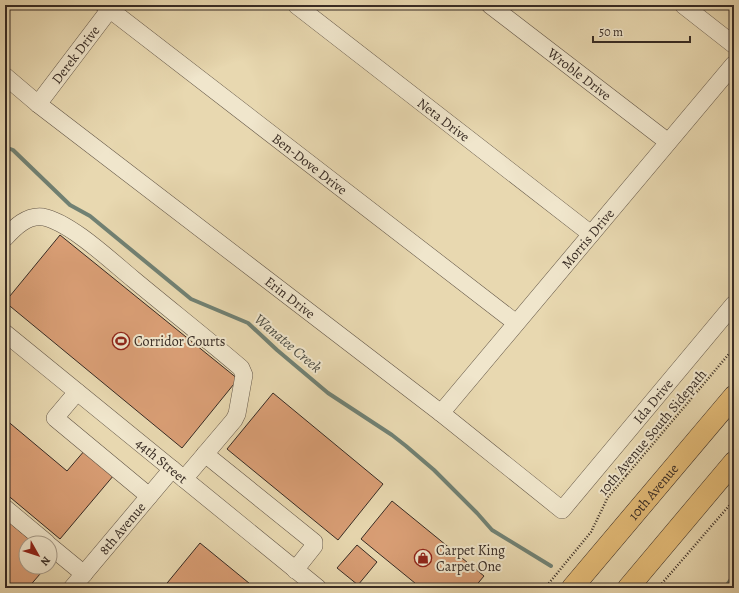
<svg xmlns="http://www.w3.org/2000/svg" width="739" height="593" font-family="Alegreya,serif">
<rect width="100%" height="100%" fill="#e8d8b0"/>
<filter id="stains"><feTurbulence type="fractalNoise" baseFrequency=".005" numOctaves="4"/><feColorMatrix values="0 0 0 0 .2 0 0 0 0 .09 0 0 0 0 .02 0 0 0 .5 -.17"/></filter>
<radialGradient id="worn" r=".72"><stop offset=".6" stop-color="#630" stop-opacity="0"/><stop offset="1" stop-color="#630" stop-opacity=".3"/></radialGradient>
<g fill="none" stroke-linecap="round" stroke-linejoin="round">
<g stroke="#718173" stroke-width="4">
<path d="M5,147L13,150L70,205L90,216L191,299L248,323L277,350L328,393L392,435L406,446L434,470L477,513L492,530L551,566"/>
<path d="M725,588L734,575"/>
</g>
</g>
<g fill="#d99e75" stroke="#372b24">
<path d="M60,235L238,379L182,448L5,302Z"/>
<path d="M273,393L383,484L338,540L227,449Z"/>
<path d="M5,419L67,471L85,450L114,475L60,539L5,493Z"/>
<path d="M392,501L484,576L474,588H421L361,539Z"/>
<path d="M5,519L34,543H26V567H46L28,588H5Z"/>
<path d="M200,543L255,588H163Z"/>
<path d="M357,545L377,562L358,585L337,568Z"/>
</g>
<g fill="none" stroke-linecap="round" stroke-linejoin="round">
<defs>
<g id="minor">
<path id="s1" d="M104,5L516,323"/>
<path id="s2" d="M296,5L591,234"/>
<path id="s3" d="M490,5L668,142"/>
<path d="M683,5L734,45"/>
<path id="s4" d="M5,76L38,104L441,413L562,510L734,304"/>
<path id="s5" d="M38,104L113,5"/>
<path d="M5,238C15,227 27,215 43,217C70,222 111,261 133,279C169,309 206,338 241,368L244,375L237,414L234,420L184,479"/>
<path id="s6" d="M5,333L318,588"/>
<path d="M77,392L55,418L149,496"/>
<path id="s7" d="M441,413L734,64"/>
<path d="M205,454L314,542V546L295,570"/>
<path d="M5,508L47,543"/>
<path d="M50,546L84,574"/>
<path id="s8" d="M72,588L172,469"/>
</g>
<g id="major">
<path id="s9" d="M572,588L734,396"/>
<path d="M628,588L734,462"/>
</g>
</defs>
<use href="#minor" stroke="#635647" stroke-width="18"/>
<use href="#major" stroke="#372b24" stroke-width="22"/>
<g stroke="#372b24" stroke-width="2.5" stroke-dasharray="1 2" stroke-linecap="butt">
<path d="M616,468L627,476"/>
<path d="M545,588L591,532L608,497L734,348"/>
<path d="M658,588L734,500"/>
</g>
<use href="#minor" stroke="#f0e6cc" stroke-width="17"/>
<use href="#major" stroke="#e4bc78" stroke-width="21"/>
</g>
<defs>
<symbol id="stadium-ring" viewBox="-11 -11 22 22"><circle r="9.5" fill="#f0e6cc" stroke="#8f2418" stroke-width="1.5"/><path d="M0-5a6.5 5 0 1 0 0 10a6.5 5 0 1 0 0-10ZM-3.5-1.8h7v3.6h-7Z" fill="#8f2418"/></symbol>
<symbol id="shop-ring" viewBox="-11 -11 22 22"><circle r="9.5" fill="#f0e6cc" stroke="#8f2418" stroke-width="1.5"/><path d="M-5-2.5h2.3a2.7 3.5 0 0 1 5.4 0H5L5.5 6h-11ZM-1.5-2.5h3a1.5 2.3 0 0 0-3 0Z" fill="#8f2418"/></symbol>
</defs>
<g fill-rule="evenodd">
<use href="#stadium-ring" x="111" y="331" width="20" height="20"/>
<use href="#shop-ring" x="413" y="548" width="20" height="20"/>
</g>
<g text-anchor="middle" stroke-width="4" stroke-linejoin="round" paint-order="stroke">
<g font-size="14" fill="#372b24" stroke="#f0e6cc">
<text dy="5" stroke="none"><textPath href="#s5" startOffset="62">Derek Drive</textPath></text>
<text dy="5" stroke="none"><textPath href="#s3" startOffset="113">Wroble Drive</textPath></text>
<text dy="5" stroke="none"><textPath href="#s2" startOffset="187">Neta Drive</textPath></text>
<text dy="5" stroke="none"><textPath href="#s1" startOffset="260">Ben-Dove Drive</textPath></text>
<text dy="5" stroke="none"><textPath href="#s7" startOffset="228">Morris Drive</textPath></text>
<text dy="5" stroke="none"><textPath href="#s4" startOffset="361">Erin Drive</textPath></text>
<text dy="5" stroke="none"><textPath href="#s4" startOffset="848">Ida Drive</textPath></text>
<text transform="translate(652 432) rotate(-50)" y="5">10th Avenue South Sidepath</text>
<text dy="5" stroke="none"><textPath href="#s6" startOffset="202">44th Street</textPath></text>
<text dy="5" stroke="none"><textPath href="#s9" startOffset="126">10th Avenue</textPath></text>
<text dy="5" stroke="none"><textPath href="#s8" startOffset="78">8th Avenue</textPath></text>
</g>
<g font-size="14" fill="#372b24" stroke="#f0e6cc" text-anchor="start">
<text x="134" y="346">Corridor Courts</text>
<text x="436" y="555">Carpet King<tspan x="436" dy="16">Carpet One</tspan></text>
</g>
<g font-size="15" font-style="italic" fill="#4f4f45" stroke="#f0e6cc">
<text transform="translate(288 343) rotate(40)" y="5">Wanatee Creek</text>
</g>
</g>
<rect width="739" height="593" fill="none" stroke="#e8d8b0" stroke-width="20"/>
<rect x="6" y="6" width="727" height="581" fill="none" stroke="#372b24" stroke-width="2"/>
<rect x="10" y="10" width="719" height="573" fill="none" stroke="#372b24"/>
<g transform="translate(38 555) rotate(129)"><circle r="19" fill="#f0e6cc" stroke="#a69b89"/>
<path d="M0-3L7 15L0 10L-7 15Z" fill="#8f2418"/>
<text y="-6" font-size="11" font-weight="bold" text-anchor="middle" fill="#372b24">N</text>
</g>
<path d="M593 36v6h97v-6" fill="none" stroke="#372b24" stroke-width="2"/>
<text x="599" y="36" font-size="12" fill="#372b24" stroke="#f0e6cc" stroke-width="3" paint-order="stroke">50 m</text>
<rect width="100%" height="100%" filter="url(#stains)"/>
<rect width="100%" height="100%" fill="url(#worn)"/>
</svg>
